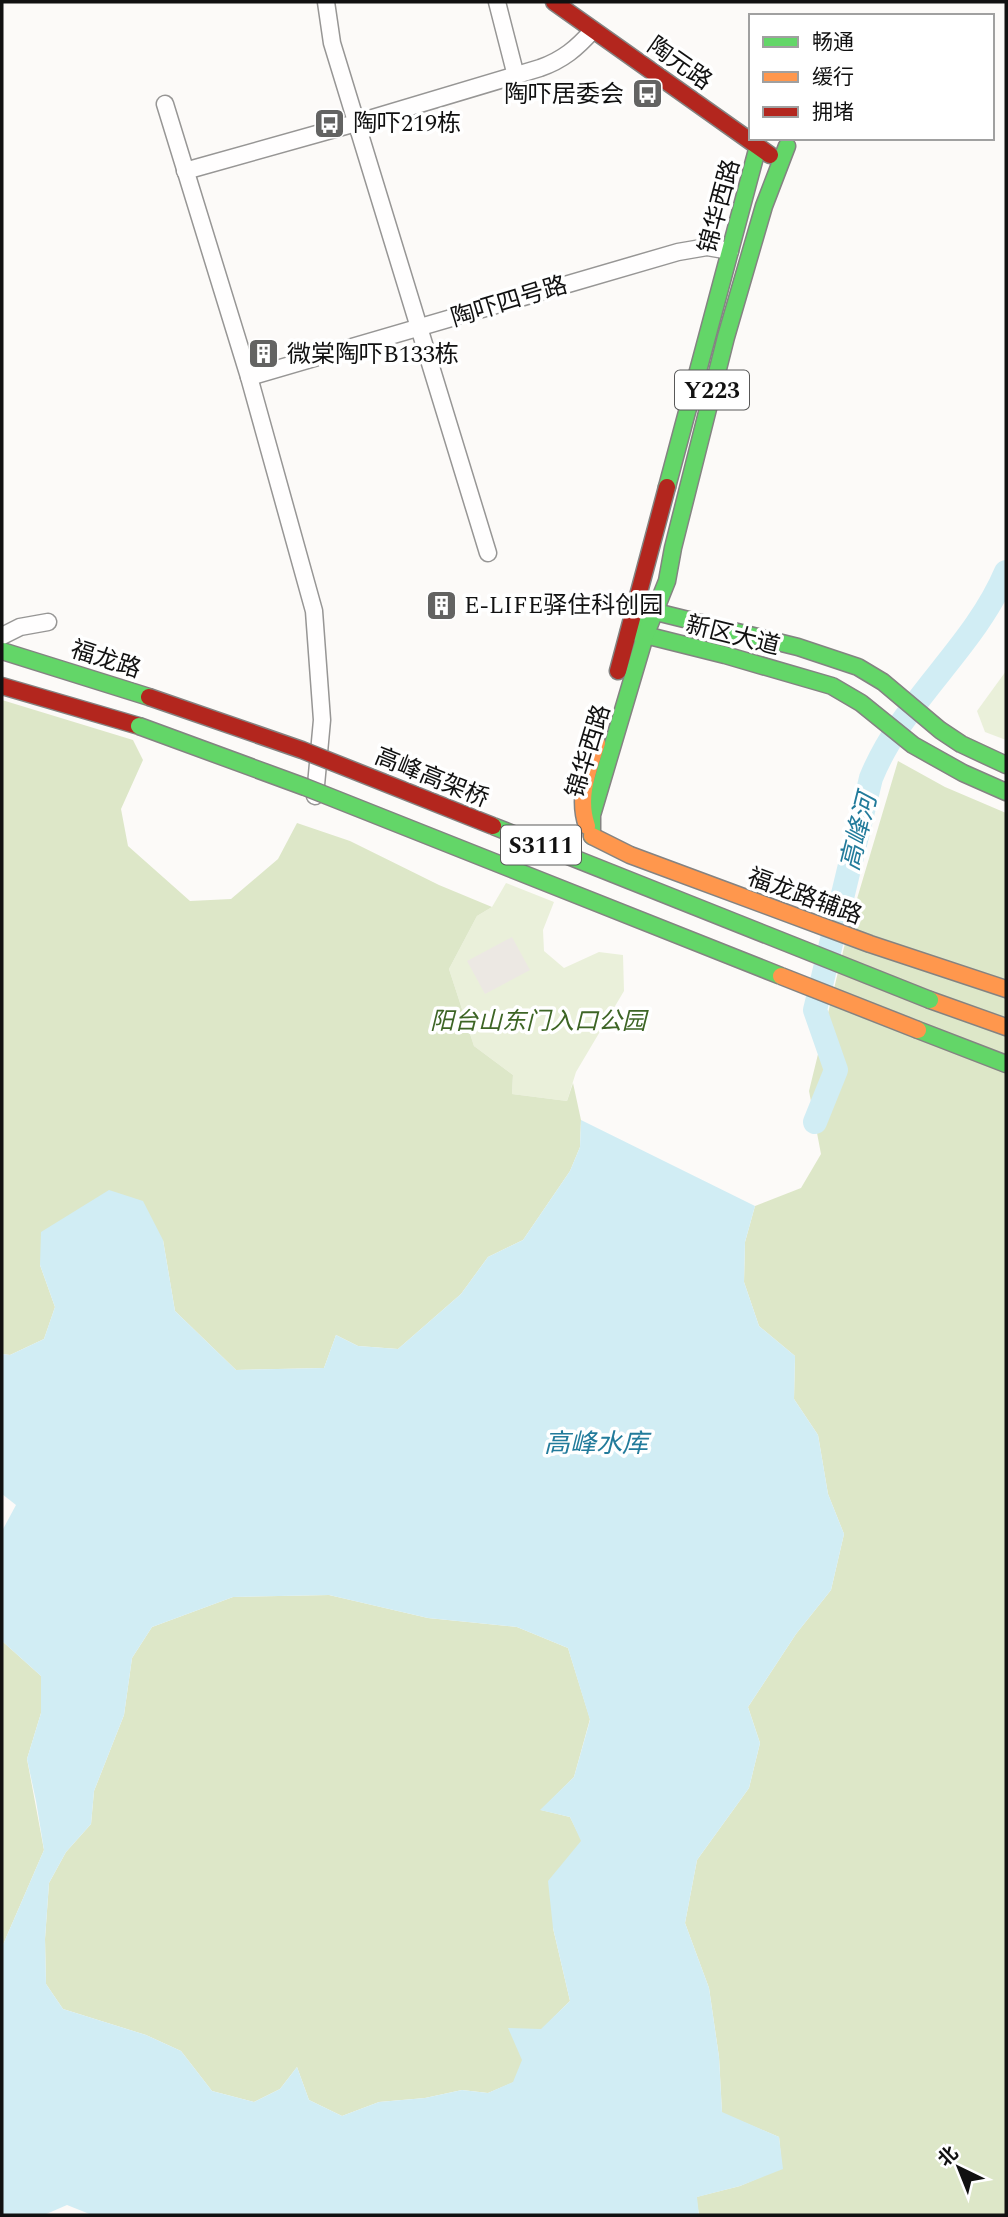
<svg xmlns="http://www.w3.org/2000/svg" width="1008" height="2217" font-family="Spectral,'Noto Sans SC',serif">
<rect width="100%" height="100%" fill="#fcfaf8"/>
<g fill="#eaf0da">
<path d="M1006,671V740L985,732L977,711Z"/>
<path d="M506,883L554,902L543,930L544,951L564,968L599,952L623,955L624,991L576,1072L567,1101L512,1094L513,1075L474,1046L449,969L477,916L492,907Z"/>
</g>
<g fill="#dde7c8">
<path d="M2,700L133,740L143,760L121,809L128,846L190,901L231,899L278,859L297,823L350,841L439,885L492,907L477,916L449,969L474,1046L513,1075L512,1094L567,1101L573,1083L581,1120L580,1147L570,1171L523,1240L488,1257L461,1294L398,1349L358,1346L336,1335L324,1368L236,1370L175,1311L163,1240L40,1265L55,1307L44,1339L10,1355L2,1354Z"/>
<path d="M898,761L945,787L1006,813V2215H699L696,2197L740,2186L782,2168L779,2137L722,2113L719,2057L709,1988L685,1923L697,1860L749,1788L760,1743L748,1707L796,1634L831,1590L844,1534L828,1494L818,1435L794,1399L795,1356L759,1326L744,1282L745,1242L755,1206L801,1188L821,1154L809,1091L851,919Z"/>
<path d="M329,1595L428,1618L517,1627L568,1648L590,1719L574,1777L541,1810L570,1817L582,1841L553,1928L570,2001C541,2029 528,2044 514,2082L488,2093L462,2090L425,2098L379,2102L342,2116L309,2100L297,2067L280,2089L254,2102L212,2091L181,2051L146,2035L63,2009L46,1984L45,1939L49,1883L66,1852L91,1824L94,1791L124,1715L132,1658L152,1627L233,1597Z"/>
<path d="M2,1641L41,1676V1713L27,1759L44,1850L2,1947Z"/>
</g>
<path fill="#ece8e3" d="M512,937L530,970L485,994L467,961Z"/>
<path fill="#d1edf4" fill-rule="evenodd" d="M581,1120L755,1206L745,1242L744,1282L759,1326L795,1356L794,1399L818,1435L828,1494L844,1534L831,1590L796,1634L748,1707L760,1743L749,1788L697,1860L685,1923L709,1988L719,2057L722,2112L779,2137L783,2169L740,2186L697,2197L699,2215H92L67,2205L44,2215H2V1947L44,1850L36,1801L27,1759L41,1713V1676L2,1641V1531L16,1505L2,1494V1354L10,1355L44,1339L55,1307L40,1265L41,1232L109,1190L143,1201L163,1240L175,1311L236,1370L324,1368L336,1335L358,1346L398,1349L461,1294L488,1257L523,1240L570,1171L580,1147ZM329,1595L428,1618L517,1627L568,1648L590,1720L574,1777L540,1810L570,1817L581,1841L548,1881L553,1928L570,2001L541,2029L508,2028L522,2060L513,2082L488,2093L462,2090L425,2098L379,2102L342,2116L309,2100L297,2067L280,2089L254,2102L212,2091L181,2051L146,2035L63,2009L46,1984L45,1939L49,1883L66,1852L91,1824L94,1791L124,1715L132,1658L152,1627L233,1597Z"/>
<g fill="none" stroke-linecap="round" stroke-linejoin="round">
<path stroke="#d1edf4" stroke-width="24" d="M815,1122L836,1070L815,1010L871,778C902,701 974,648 1006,572"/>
<defs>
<g id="street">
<path d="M326,2L332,43L488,553"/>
<path d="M497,2L516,76"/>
<path d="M165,104L249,377L314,611L322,720L315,796"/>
<path d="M185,171L356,123L540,68C563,60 577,48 593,30"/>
<path d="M249,377L678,252L707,247L730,251"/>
<path d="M2,636L20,627L48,622"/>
</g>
<g id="fast">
<path d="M667,487L758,146"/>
<path d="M644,621L656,612L798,647L858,667L883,682L940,730L961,744L1006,765"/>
<path d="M629,631L725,655L832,686L861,703L913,745L963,773L1006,792"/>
<path d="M2,651L149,697"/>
<path d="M592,836V815L645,636L667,581L673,548L726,337L764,206L787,146"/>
<path d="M918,1030L1006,1064"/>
</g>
<g id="slow">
<path d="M587,826C577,797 588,771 597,743"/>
<path d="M592,836L630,855L870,944L1006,989"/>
<path d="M930,1000L1006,1027"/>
</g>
<g id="jam">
<path d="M554,2L770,155"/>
<path d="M618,671L667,487"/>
<path d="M2,686L139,726"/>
</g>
</defs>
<use href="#street" stroke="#979695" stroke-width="19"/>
<use href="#fast" stroke="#848382" stroke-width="19"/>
<use href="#slow" stroke="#848382" stroke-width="19"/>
<use href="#jam" stroke="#848382" stroke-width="19"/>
<use href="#street" stroke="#fffefe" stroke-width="16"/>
<use href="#fast" stroke="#63d668" stroke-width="16"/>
<use href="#slow" stroke="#ff974d" stroke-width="16"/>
<use href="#jam" stroke="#b3261e" stroke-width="16"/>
<defs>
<g id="fast-bridge">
<path d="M139,726L305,787L781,976"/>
<path d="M493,826L930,1000"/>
</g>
<path id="slow-bridge" d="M781,976L918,1030"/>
<path id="jam-bridge" d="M149,697L302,750L493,826"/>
</defs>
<use href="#fast-bridge" stroke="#848382" stroke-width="19" stroke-linecap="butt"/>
<use href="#slow-bridge" stroke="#848382" stroke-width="19" stroke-linecap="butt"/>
<use href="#jam-bridge" stroke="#848382" stroke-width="19" stroke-linecap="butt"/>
<use href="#fast-bridge" stroke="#63d668" stroke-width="16"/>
<use href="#slow-bridge" stroke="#ff974d" stroke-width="16"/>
<use href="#jam-bridge" stroke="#b3261e" stroke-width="16"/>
</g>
<defs>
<symbol id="bus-square" viewBox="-11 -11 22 22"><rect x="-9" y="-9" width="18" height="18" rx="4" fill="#636362" stroke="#fff"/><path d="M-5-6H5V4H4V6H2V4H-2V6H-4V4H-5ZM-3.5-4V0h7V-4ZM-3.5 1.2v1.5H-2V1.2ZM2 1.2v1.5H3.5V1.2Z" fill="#fff"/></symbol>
<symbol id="building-square" viewBox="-11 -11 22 22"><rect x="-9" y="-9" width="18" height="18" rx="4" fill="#636362" stroke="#fff"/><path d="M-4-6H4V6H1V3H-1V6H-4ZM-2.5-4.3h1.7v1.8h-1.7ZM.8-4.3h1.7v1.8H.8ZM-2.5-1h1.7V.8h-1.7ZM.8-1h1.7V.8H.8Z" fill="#fff"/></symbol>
</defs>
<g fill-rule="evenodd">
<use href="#bus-square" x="630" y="76" width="35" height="35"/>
<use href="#bus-square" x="312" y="106" width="35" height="35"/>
<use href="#building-square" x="246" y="336" width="35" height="35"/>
<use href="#building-square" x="424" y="588" width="35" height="35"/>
</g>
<g text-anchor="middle" stroke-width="7" stroke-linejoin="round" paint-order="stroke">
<g fill="#fff" stroke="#585858" stroke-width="2">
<rect x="675" y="370.5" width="74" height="39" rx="5"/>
<rect x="501" y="825.5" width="80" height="39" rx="5"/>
</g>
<g font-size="23" font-weight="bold" fill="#111">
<text x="712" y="398">Y223</text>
<text x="541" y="853">S3111</text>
</g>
<g font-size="24" fill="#111" stroke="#fff">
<text transform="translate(680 63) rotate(35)" y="8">陶元路</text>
<text transform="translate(719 206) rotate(-75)" y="8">锦华西路</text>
<text transform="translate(509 301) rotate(-17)" y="8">陶吓四号路</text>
<text transform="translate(733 635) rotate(14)" y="8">新区大道</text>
<text transform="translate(106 659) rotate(18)" y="8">福龙路</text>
<text transform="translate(588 751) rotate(-73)" y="8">锦华西路</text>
<text transform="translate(432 777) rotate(22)" y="8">高峰高架桥</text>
<text transform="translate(805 896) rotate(20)" y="8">福龙路辅路</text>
</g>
<g font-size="24" fill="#111" stroke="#fff" text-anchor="start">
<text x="624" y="102" text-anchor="end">陶吓居委会</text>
<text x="353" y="131">陶吓219栋</text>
<text x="287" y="362">微棠陶吓B133栋</text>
<text x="464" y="613">E-LIFE驿住科创园</text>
</g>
<g font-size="24" font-style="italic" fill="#3d6525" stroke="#fff">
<text x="538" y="1029">阳台山东门入口公园</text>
</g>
<g font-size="26" font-style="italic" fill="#227b9b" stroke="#fff">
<text transform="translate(858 832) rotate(-76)" y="9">高峰河</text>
<text x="596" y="1452">高峰水库</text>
</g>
</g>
<rect width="1008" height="2217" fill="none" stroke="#111111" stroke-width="7"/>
<rect x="749" y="14" width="245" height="126" fill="#ffffff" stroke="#a0a0a0" stroke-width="2"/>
<rect x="763" y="37" width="35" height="10" fill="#63d668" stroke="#a0a0a0" stroke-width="2"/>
<text x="812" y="49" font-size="21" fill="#111111">畅通</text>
<rect x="763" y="72" width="35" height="10" fill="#ff974d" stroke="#a0a0a0" stroke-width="2"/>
<text x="812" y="84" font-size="21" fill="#111111">缓行</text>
<rect x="763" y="107" width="35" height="10" fill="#b3261e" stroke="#a0a0a0" stroke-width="2"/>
<text x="812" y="119" font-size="21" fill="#111111">拥堵</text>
<g transform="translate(959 2168) rotate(317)" stroke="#ffffff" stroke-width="5" paint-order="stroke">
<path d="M0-5L12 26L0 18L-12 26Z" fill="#111111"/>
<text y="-10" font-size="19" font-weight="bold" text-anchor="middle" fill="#111111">北</text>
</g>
</svg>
